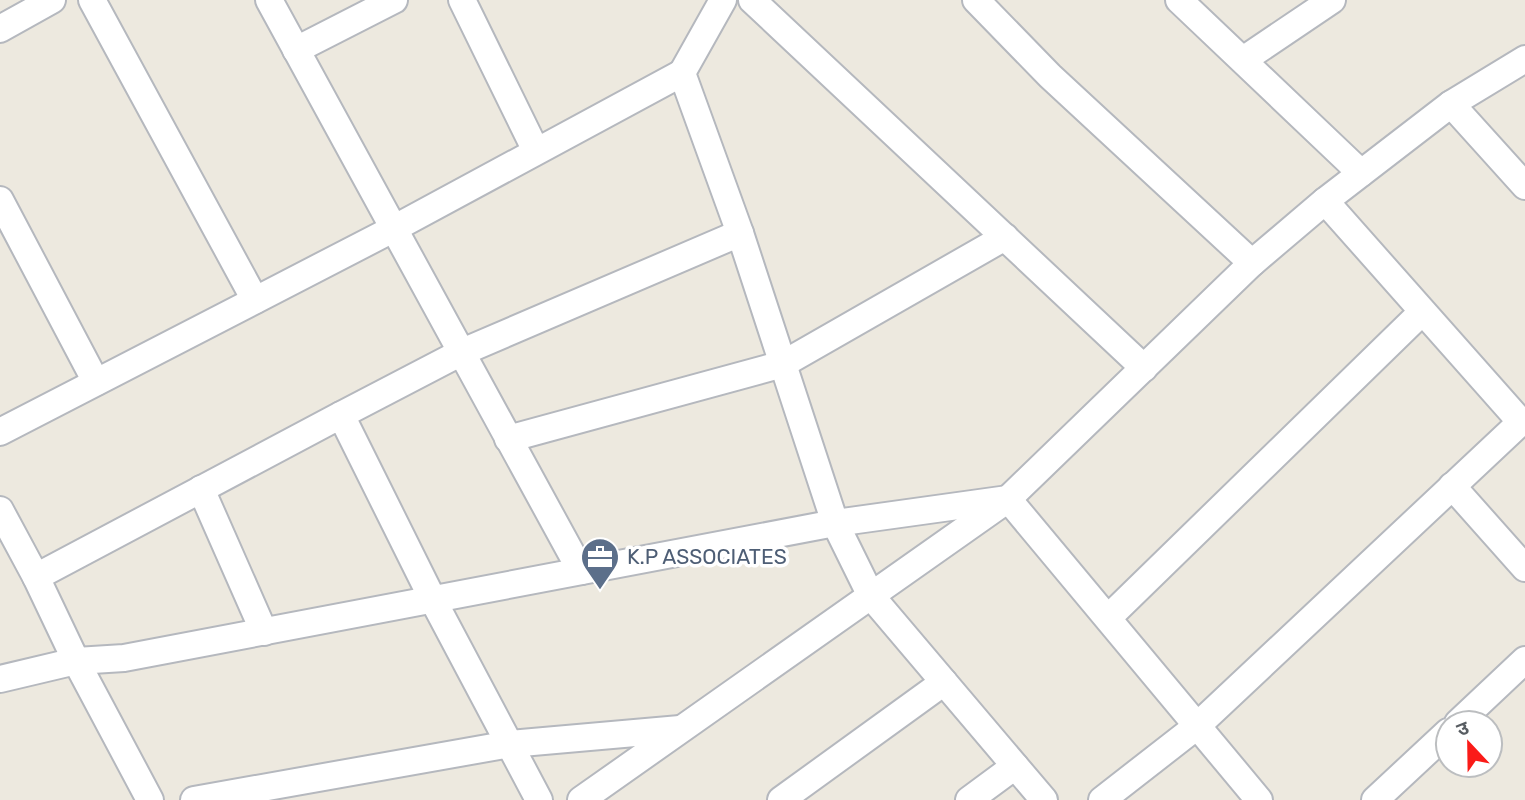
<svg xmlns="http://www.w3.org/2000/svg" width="1525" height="800" font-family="Rubik,'Noto Sans Devanagari',sans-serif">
<rect width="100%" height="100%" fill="#ede9df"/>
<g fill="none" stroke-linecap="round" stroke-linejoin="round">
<defs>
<g id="street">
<path d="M92,0L255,300"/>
<path d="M269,0L581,571"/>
<path d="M462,0L536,151"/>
<path d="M723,0L682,73L740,233"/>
<path d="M752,0L1144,368"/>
<path d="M976,0L1050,76L1252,263"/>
<path d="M1179,0L1361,173"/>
<path d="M0,29L52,0"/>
<path d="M296,50L394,0"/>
<path d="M1525,59L1451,104L1525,186"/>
<path d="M1243,60L1332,0"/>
<path d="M0,200L96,382"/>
<path d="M341,415L460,353L740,233L835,523L871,596L1044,800"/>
<path d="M0,432L393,229L682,73"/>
<path d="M508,439L783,364L1005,237"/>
<path d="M1452,486L1525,568"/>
<path d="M201,489L264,632"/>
<path d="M0,510L36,577"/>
<path d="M1108,618L1422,312"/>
<path d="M0,679L76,661L124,658L835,523L1008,499L1259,800"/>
<path d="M1458,723L1525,660"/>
<path d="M150,800L76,661L36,577L341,415L433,600L539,800"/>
<path d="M194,800L510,744L680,729"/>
<path d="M581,800L1008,499L1252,263L1325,201L1451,104"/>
<path d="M781,800L944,682"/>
<path d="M969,800L1015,766"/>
<path d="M1102,800L1197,726L1521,422L1325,201"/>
<path d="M1375,800L1448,732"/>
</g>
</defs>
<use href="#street" stroke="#b5b8be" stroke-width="30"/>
<use href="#street" stroke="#fff" stroke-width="26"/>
</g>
<defs>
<symbol id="office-pin" viewBox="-11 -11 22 30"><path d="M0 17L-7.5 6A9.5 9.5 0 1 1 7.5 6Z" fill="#5c6f8a" stroke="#fff"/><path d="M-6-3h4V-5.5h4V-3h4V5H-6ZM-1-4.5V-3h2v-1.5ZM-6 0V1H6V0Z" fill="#fff"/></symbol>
</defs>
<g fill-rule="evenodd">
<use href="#office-pin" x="578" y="535" width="44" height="60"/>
</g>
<g text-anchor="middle" stroke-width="7" stroke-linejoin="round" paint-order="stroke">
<g font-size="21" fill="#4e5e75" stroke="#fff" text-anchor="start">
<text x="627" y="564">K.P ASSOCIATES</text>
</g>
</g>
<g transform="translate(1469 744) rotate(338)"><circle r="33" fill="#ffffff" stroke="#bcbec0" stroke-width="2"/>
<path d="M0-5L12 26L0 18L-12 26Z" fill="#fa1b18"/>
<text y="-10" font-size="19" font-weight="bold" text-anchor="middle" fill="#585d62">उ</text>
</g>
</svg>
